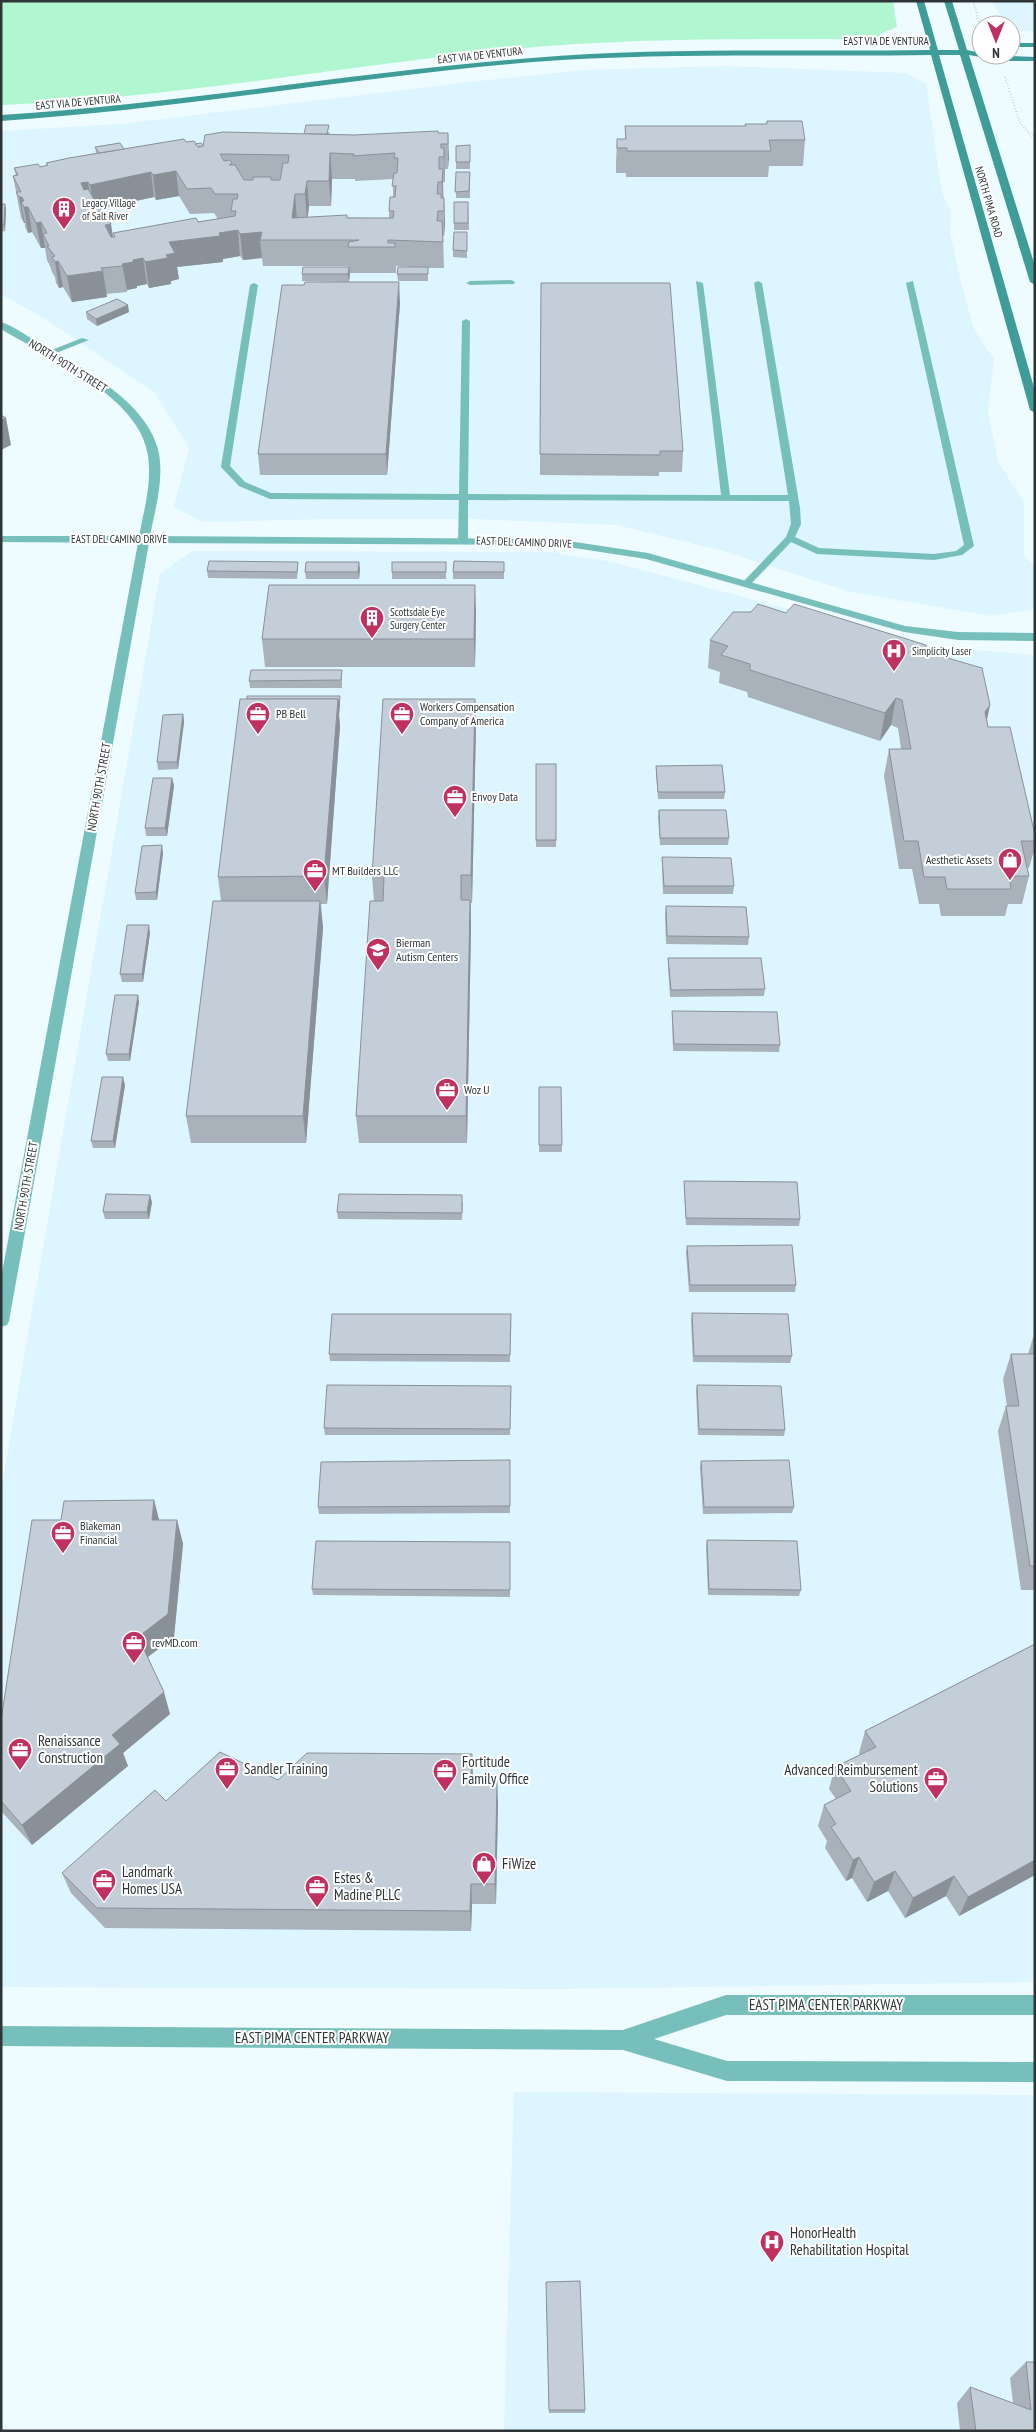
<svg xmlns="http://www.w3.org/2000/svg" width="1036" height="2432" font-family="'PT Sans Narrow',sans-serif">
<rect width="100%" height="100%" fill="#eefbff"/>
<g fill="#ddf5fe">
<path d="M992,1H1035V31H1021L1006,25Z"/>
<path d="M726,66L905,73L926,83L942,194L951,211L950,233L961,282L974,330L994,359L988,412L998,462L1024,502V556L1035,566V609L991,616L851,592L723,551L617,525L473,519H330L203,522L174,507L189,448L155,393L47,320L1,294V131L121,124L460,83L585,70Z"/>
<path d="M192,551L548,552L612,562L833,621L887,643L1035,655V1982L556,1989L1,1987V1490L160,574Z"/>
<path d="M514,2092L1035,2095V2431H504Z"/>
</g>
<path fill="#b0f7d1" d="M1,1H893L897,27L880,34L882,39C759,39 636,37 513,49C343,66 173,98 1,105Z"/>
<g fill="none" stroke-linecap="round" stroke-linejoin="round">
<g stroke="#abb5b9" stroke-width="2" stroke-dasharray="0.5 2.5" stroke-linecap="butt">
<path d="M973,1L981,28"/>
<path d="M1005,77L1020,123L1035,139"/>
</g>
<g fill="#76bfba" fill-rule="evenodd">
<path d="M511,280L515,282L514,284L470,285L466,283L470,281Z"/>
<path d="M696,281L703,283L730,495H788L754,283L758,281L762,283L800,508L801,524L795,537L819,548L934,554L956,551L964,545L906,283L913,281L974,546L962,555L934,560L817,554L791,542L749,586H743V582L786,537L791,524L789,501L468,500V540L463,543L458,540L459,500L270,499L239,486L221,467L250,285L254,283L258,285L230,466L245,482L271,493L459,494L462,321L466,319L470,321L468,494L721,495Z"/>
<path d="M82,338L89,340L51,355L44,353Z"/>
</g>
<g fill="#76bfba" fill-rule="evenodd">
<path d="M1,322C14,326 26,336 38,342C79,366 145,400 158,449C165,478 155,509 150,536L555,539L648,553L905,626L958,632L1035,633V641L958,640L904,632L646,559L555,545L149,543L9,1321L7,1325L1,1327V1278L138,543L1,542V536H139C144,510 152,483 148,456C141,397 47,357 1,329Z"/>
<path d="M726,1995H1035V2015H726L654,2039L727,2061L1035,2062V2082L727,2081L623,2050L1,2046V2026L623,2030Z"/>
</g>
<g fill="#3e9d98" fill-rule="evenodd">
<path d="M916,1H924L938,50H959L944,1H952L967,50L981,53V55L1035,57V61H1003L969,55L1035,266V285L1030,282L960,55H939L1035,391V413L1030,410L931,55C798,57 665,52 533,62C355,77 179,109 1,121V115C179,104 354,72 532,58C664,47 797,52 930,50Z"/>
<rect x="1011" y="43" width="24" height="4"/>
</g>
</g>
<g fill="#a9b1bb" fill-rule="evenodd">
<path d="M767,121L805,140L803,166H769L768,177H626V173H616V164L617,139H625V126H745V124H766Z"/>
<path d="M330,132L329,134L354,135L448,133V169H445V182H443L445,224L444,236H443L444,268H428V281H398L397,274L414,267L396,266V273H350L349,282L302,281V274L349,267V266H263L262,258L243,260L240,256L223,259V262L177,267L179,279L171,281V284L149,288L147,284L137,286V288L127,290V292L106,294L107,297L72,302L63,287L59,288L56,283L55,277L52,272L50,266L47,260L45,248H41L32,232L28,233L25,227V223H24L21,218L13,176H16L14,168L47,166L46,163L96,153L95,147L124,149L186,142L203,145ZM332,179H355V181L393,179V197L389,211V218L308,217L309,206H331ZM179,196L190,214L214,213L218,219L113,233L114,237H113L102,219L99,209L154,197L156,200Z"/>
<path d="M470,145V169H456V146Z"/>
<rect x="456" y="172" width="14" height="26"/>
<path d="M454,202H468L469,230H454Z"/>
<path d="M1,204H5L6,210L5,231L1,232Z"/>
<path d="M467,232V258L453,257V250Z"/>
<path d="M541,283L683,451L682,472H659V476L540,475Z"/>
<path d="M304,285L400,303L387,475H260L258,454Z"/>
<path d="M86,312H129L97,326L87,319Z"/>
<path d="M298,562V569L297,579L208,578L207,571Z"/>
<path d="M446,562V579H392V572Z"/>
<path d="M504,562V579H453V572Z"/>
<path d="M360,569L359,579H306L305,572Z"/>
<path d="M476,612L475,667H265L262,639Z"/>
<path d="M786,613L927,652L990,705L987,720L988,727L1035,835V847L1029,868H1027L1029,876L1022,904H1008L1005,916H941L939,904H919L912,869H899L884,776L889,749H901L898,728L891,725L880,741L748,697L747,692L719,683L720,672L708,668L710,640Z"/>
<path d="M342,670V688H250L249,681Z"/>
<path d="M340,696V703L339,715L340,726L327,904H321L323,928L306,1143H191L186,1116L221,901L218,877Z"/>
<path d="M475,699L476,726L472,903H471V927L467,1143H359L356,1116L374,901L372,876Z"/>
<path d="M183,714L184,722L178,769L158,770L157,762Z"/>
<rect x="536" y="764" width="20" height="83"/>
<path d="M656,766L725,792L724,799H658L656,773Z"/>
<path d="M172,778L174,786L167,836H146L145,828Z"/>
<path d="M659,810L729,838L728,845H660L658,818Z"/>
<path d="M163,853L157,900H136L135,893Z"/>
<path d="M662,857L734,886L733,894H663L662,865Z"/>
<path d="M666,906L749,937L748,945L666,944L665,914Z"/>
<path d="M150,933L143,982H122L120,974Z"/>
<path d="M668,958L765,989L764,996L670,997L668,966Z"/>
<path d="M138,995L139,1002L130,1061H108L106,1054Z"/>
<path d="M672,1011L780,1045L779,1052L673,1051L672,1019Z"/>
<path d="M125,1085L115,1148H93L91,1141Z"/>
<path d="M539,1087H561L562,1152H539Z"/>
<path d="M684,1181L800,1219L799,1226L686,1225L684,1188Z"/>
<path d="M152,1202L149,1219H105L103,1212Z"/>
<path d="M463,1202L462,1220L338,1219L337,1212Z"/>
<path d="M687,1246L796,1285L795,1292H689L686,1253Z"/>
<path d="M692,1313L792,1356L790,1363L693,1362L691,1320Z"/>
<path d="M511,1314L510,1362L330,1361L329,1354Z"/>
<path d="M1034,1334H1035V1590H1021L998,1431L1006,1406H1007L1003,1379L1011,1354H1028Z"/>
<path d="M697,1385L785,1430L784,1436L698,1435L696,1391Z"/>
<path d="M511,1386L510,1435H325L324,1428Z"/>
<path d="M510,1460V1513L319,1514L318,1507Z"/>
<path d="M701,1461L794,1507L792,1513L703,1514L700,1467Z"/>
<path d="M154,1500L159,1520H177L183,1544L174,1637L148,1657L170,1714L123,1753L128,1766L32,1845L1,1811V1720L61,1520Z"/>
<path d="M707,1540L801,1590L799,1596L708,1595L706,1547Z"/>
<path d="M510,1542V1597L313,1595L312,1589Z"/>
<path d="M1035,1644V1875L959,1916L946,1896L905,1918L888,1891L867,1902L852,1878L846,1881L825,1848L827,1841L818,1826L824,1805L836,1799L829,1789L835,1767L860,1755L859,1753L865,1731Z"/>
<path d="M473,1776L472,1781L498,1803L496,1904H472L471,1931L105,1928L71,1893L62,1873L166,1801L278,1780Z"/>
<path d="M546,2285L585,2410V2413H549Z"/>
<path d="M1026,2362L1035,2431H960L957,2403L970,2387L1013,2403L1010,2378Z"/>
</g>
<g fill="#899098">
<path d="M448,133L449,158L448,169Z"/>
<path d="M444,148L445,174V182L444,157Z"/>
<path d="M330,153L332,179L331,206L329,181Z"/>
<path d="M443,169V208L442,182Z"/>
<path d="M176,171L179,196L156,200L153,175Z"/>
<path d="M151,172L154,197L94,210L90,185Z"/>
<path d="M307,181L309,206L307,220L305,194Z"/>
<path d="M88,182L92,208L81,183Z"/>
<path d="M295,194L297,220L292,218Z"/>
<path d="M19,197H22L24,207L21,202L25,223H24Z"/>
<path d="M444,198L445,224L444,236Z"/>
<path d="M5,204L6,210L5,231L4,224Z"/>
<path d="M24,207H28L32,232L28,233Z"/>
<path d="M101,211L105,237L96,212Z"/>
<path d="M41,222L45,248H41L36,223Z"/>
<path d="M111,224L115,249L105,225Z"/>
<path d="M238,230L240,256L223,259V262L177,267L179,279L171,281V284L149,288L145,262L166,255L169,242Z"/>
<path d="M262,232L260,240L262,258L243,260L240,234Z"/>
<path d="M143,258L147,284L137,286V288L127,290L122,264L133,260Z"/>
<path d="M58,261L63,287L59,288L55,262Z"/>
<path d="M349,267L350,274L349,282L348,274Z"/>
<path d="M103,271L107,297L72,302L67,276Z"/>
<path d="M399,282L400,303L387,475L386,454Z"/>
<path d="M128,305L129,312L97,326L96,319Z"/>
<path d="M6,418L11,445L1,450V420Z"/>
<path d="M359,562L360,569L359,579L358,572Z"/>
<path d="M475,585L476,612L475,667L474,639Z"/>
<path d="M340,696V703L339,715L340,726L327,904L324,876L338,699Z"/>
<path d="M896,698L891,725L880,741L885,713Z"/>
<path d="M475,699L476,726L472,903L471,875Z"/>
<path d="M990,705L984,732L985,712Z"/>
<path d="M183,714L184,722L178,769L177,762Z"/>
<path d="M172,778L174,786L167,836L165,828Z"/>
<path d="M162,845L163,853L157,900L156,892Z"/>
<path d="M470,900L471,927L467,1143L466,1116Z"/>
<path d="M320,901L323,928L306,1143L303,1116Z"/>
<path d="M149,925L150,933L143,982L142,974Z"/>
<path d="M138,995L139,1002L130,1061L129,1054Z"/>
<path d="M123,1077L125,1085L115,1148L113,1141Z"/>
<path d="M150,1195L152,1202L149,1219L147,1212Z"/>
<path d="M154,1500L160,1524L152,1520Z"/>
<path d="M177,1520L183,1544L174,1637L145,1659L138,1637Z"/>
<path d="M164,1692L170,1714L123,1753L128,1766L32,1845L22,1825L112,1735Z"/>
<path d="M472,1754L473,1776L472,1803L471,1781Z"/>
<path d="M497,1781L498,1803L496,1904L495,1884Z"/>
<path d="M859,1857L852,1878L846,1881L853,1860Z"/>
<path d="M1035,1860V1875L959,1916L968,1897Z"/>
<path d="M895,1871L888,1891L867,1902L874,1882Z"/>
<path d="M954,1876L946,1896L905,1918L913,1898Z"/>
<path d="M471,1884L472,1904L471,1931L470,1911Z"/>
</g>
<g fill="#c4ced9" stroke="#899098" fill-rule="evenodd">
<path d="M767,121H802L805,140H769L771,151H627V148H617V139H626L625,126H746L745,124H767Z"/>
<path d="M306,125H329L327,134H304Z"/>
<path d="M438,131V133H448V144H441V148H444V157H439V169H443L442,182H438L437,194H441V198H444V211H438L437,221H442L443,242L388,240V243H395V247H348L349,242L359,240H260L262,232L240,234L238,230L219,233L220,236L169,242L175,253L166,255L168,258L145,262L143,258L133,260V262L122,264L123,266L101,268L103,271L67,276L58,261L55,262L52,257L55,256L47,246H49L43,234L47,233L41,222L36,223L28,207H24L21,202L24,201L22,197H19L16,192H21L13,176L18,175L14,168L38,164L40,167L48,165L46,163L69,158L184,139L186,142L194,141L198,147L203,146L205,135L223,132L354,135ZM330,153L354,154L353,156L395,153L394,158H398L397,173H394L392,186H396L395,197H390L389,211H394L393,218H347V215L292,218L295,194H305L307,181H329ZM220,154L289,155L288,163H283L280,180H271V177H253V180H244L235,165H229L232,164L230,160L224,161ZM176,171L187,189L211,188L215,194H238L237,199H233L231,211H236L235,216L198,222L196,218L141,228L113,233L115,237H111L105,225L111,224L107,218L100,219L96,212L101,211L88,189L84,190L81,183L88,182L90,185L151,172L153,175Z"/>
<path d="M120,143L124,149L99,153L95,147Z"/>
<path d="M201,143L203,145V146L198,147L195,144Z"/>
<path d="M470,145V162H456V146Z"/>
<path d="M456,172H470L469,191L455,192Z"/>
<rect x="454" y="202" width="14" height="21"/>
<path d="M1,204H5L4,224L1,225Z"/>
<path d="M454,232H467V251L453,250Z"/>
<path d="M303,267H349L348,274H302Z"/>
<path d="M398,267H428V274H397Z"/>
<path d="M305,282H399L386,454H258L282,285H304Z"/>
<path d="M541,283H670L683,451H660V455L540,454Z"/>
<path d="M117,299L128,305L96,319L86,312Z"/>
<path d="M1,415L6,418L1,420Z"/>
<path d="M209,561L298,562L297,572L207,571Z"/>
<path d="M454,561L504,562V572H453Z"/>
<path d="M306,562H359L358,572H305Z"/>
<rect x="392" y="562" width="54" height="10"/>
<path d="M269,585H475L474,639H262Z"/>
<path d="M758,604L786,613L794,604L926,645L927,652L982,668L990,705L985,712L988,727H1010L1035,835V841H1021L1029,876H1009L1011,889H947L945,877H924L918,841H904L889,749H911L902,700L896,698L885,713L750,670V664L721,655L728,646L710,640L733,612H751Z"/>
<path d="M251,670H342L341,680L249,681Z"/>
<path d="M247,696H340L339,707L338,699H247Z"/>
<path d="M240,699H338L324,876L218,877Z"/>
<path d="M383,699H475L471,875H461V900H470L466,1116H356L370,901H383L384,876H372Z"/>
<path d="M183,714L177,762H157L163,715Z"/>
<rect x="536" y="764" width="20" height="76"/>
<path d="M722,765L725,792H658L656,766Z"/>
<path d="M153,778H172L165,828H145Z"/>
<path d="M659,810H726L729,838H660Z"/>
<path d="M162,845L156,892L135,893L142,846Z"/>
<path d="M662,857L731,858L734,886H664Z"/>
<path d="M213,901H320L303,1116H186Z"/>
<path d="M666,906L746,907L749,937L667,936Z"/>
<path d="M127,925H149L142,974H120Z"/>
<path d="M668,958H761L765,989L671,990Z"/>
<path d="M115,995H138L129,1054H106Z"/>
<path d="M672,1011L777,1012L780,1045L674,1044Z"/>
<path d="M102,1077H123L113,1141H91Z"/>
<path d="M539,1087H561L562,1145H539Z"/>
<path d="M684,1181L797,1182L800,1219L686,1218Z"/>
<path d="M106,1194L150,1195L147,1212H103Z"/>
<path d="M339,1194L462,1195V1213L337,1212Z"/>
<path d="M792,1245L796,1285H690L687,1246Z"/>
<path d="M692,1313L788,1314L792,1356H694Z"/>
<path d="M332,1314H511L510,1355L329,1354Z"/>
<path d="M1011,1354H1035V1566H1030L1006,1406H1019Z"/>
<path d="M327,1385L511,1386L510,1429L324,1428Z"/>
<path d="M697,1385L781,1386L785,1430L699,1429Z"/>
<path d="M510,1460V1506L318,1507L321,1462Z"/>
<path d="M789,1460L794,1507H704L701,1461Z"/>
<path d="M154,1500L152,1520H177L168,1614L138,1637L164,1692L112,1735L120,1744L22,1825L1,1801V1720L32,1520H61L64,1501Z"/>
<path d="M707,1540L797,1541L801,1590L709,1589Z"/>
<path d="M316,1541L510,1542V1590L312,1589Z"/>
<path d="M1035,1644V1860L968,1897L954,1876L913,1898L895,1871L874,1882L859,1857L853,1860L831,1827L836,1824L824,1805L851,1791L835,1767L876,1747L865,1731Z"/>
<path d="M220,1752L278,1780L307,1753L472,1754L471,1781H497L495,1884H471L470,1911L97,1908L62,1873L155,1790L166,1801Z"/>
<path d="M580,2281L585,2410H549L546,2282Z"/>
<path d="M1026,2362H1035V2431H976L970,2387L1031,2410Z"/>
</g>
<defs>
<symbol id="building-pin" viewBox="-11 -11 22 30"><path d="M0 17L-7.5 6A9.5 9.5 0 1 1 7.5 6Z" fill="#bf315f" stroke="#fff"/><path d="M-4-6H4V6H1V3H-1V6H-4ZM-2.5-4.3h1.7v1.8h-1.7ZM.8-4.3h1.7v1.8H.8ZM-2.5-1h1.7V.8h-1.7ZM.8-1h1.7V.8H.8Z" fill="#fff"/></symbol>
<symbol id="hospital-pin" viewBox="-11 -11 22 30"><path d="M0 17L-7.5 6A9.5 9.5 0 1 1 7.5 6Z" fill="#bf315f" stroke="#fff"/><path d="M-5-5h3v3.5h4V-5h3V5h-3V1.5h-4V5h-3Z" fill="#fff"/></symbol>
<symbol id="office-pin" viewBox="-11 -11 22 30"><path d="M0 17L-7.5 6A9.5 9.5 0 1 1 7.5 6Z" fill="#bf315f" stroke="#fff"/><path d="M-6-3h4V-5.5h4V-3h4V5H-6ZM-1-4.5V-3h2v-1.5ZM-6 0V1H6V0Z" fill="#fff"/></symbol>
<symbol id="shop-pin" viewBox="-11 -11 22 30"><path d="M0 17L-7.5 6A9.5 9.5 0 1 1 7.5 6Z" fill="#bf315f" stroke="#fff"/><path d="M-5-2.5h2.3a2.7 3.5 0 0 1 5.4 0H5L5.5 6h-11ZM-1.5-2.5h3a1.5 2.3 0 0 0-3 0Z" fill="#fff"/></symbol>
<symbol id="school-pin" viewBox="-11 -11 22 30"><path d="M0 17L-7.5 6A9.5 9.5 0 1 1 7.5 6Z" fill="#bf315f" stroke="#fff"/><path d="M0-5L7-2L0 1L-7-2ZM-4 1L0 2.5L4 1V4Q0 6-4 4Z" fill="#fff"/></symbol>
</defs>
<g fill-rule="evenodd">
<use href="#building-pin" x="50" y="195" width="28" height="38"/>
<use href="#building-pin" x="358" y="604" width="28" height="38"/>
<use href="#hospital-pin" x="880" y="637" width="28" height="38"/>
<use href="#office-pin" x="244" y="700" width="28" height="38"/>
<use href="#office-pin" x="388" y="700" width="28" height="38"/>
<use href="#office-pin" x="441" y="783" width="28" height="38"/>
<use href="#shop-pin" x="996" y="846" width="28" height="38"/>
<use href="#office-pin" x="301" y="857" width="28" height="38"/>
<use href="#school-pin" x="364" y="936" width="28" height="38"/>
<use href="#office-pin" x="433" y="1076" width="28" height="38"/>
<use href="#office-pin" x="49" y="1519" width="28" height="38"/>
<use href="#office-pin" x="120" y="1629" width="28" height="38"/>
<use href="#office-pin" x="6" y="1736" width="28" height="38"/>
<use href="#office-pin" x="213" y="1755" width="28" height="38"/>
<use href="#office-pin" x="431" y="1757" width="28" height="38"/>
<use href="#office-pin" x="922" y="1765" width="28" height="38"/>
<use href="#shop-pin" x="470" y="1850" width="28" height="38"/>
<use href="#office-pin" x="90" y="1867" width="28" height="38"/>
<use href="#office-pin" x="303" y="1873" width="28" height="38"/>
<use href="#hospital-pin" x="758" y="2228" width="28" height="38"/>
</g>
<g text-anchor="middle" stroke-width="4" stroke-linejoin="round" paint-order="stroke">
<g font-size="11" fill="#2f3537" stroke="#fff">
<text x="886" y="45">EAST VIA DE VENTURA</text>
<text transform="translate(480 55) rotate(-6)" y="4">EAST VIA DE VENTURA</text>
<text transform="translate(78 102) rotate(-5)" y="4">EAST VIA DE VENTURA</text>
<text transform="translate(989 202) rotate(74)" y="4">NORTH PIMA ROAD</text>
<text x="119" y="543">EAST DEL CAMINO DRIVE</text>
<text transform="translate(524 542) rotate(2)" y="4">EAST DEL CAMINO DRIVE</text>
</g>
<g font-size="11" fill="#2f3537" stroke="#fff" text-anchor="start">
<text x="82" y="207">Legacy Village<tspan x="82" dy="13">of Salt River</tspan></text>
<text x="390" y="616">Scottsdale Eye<tspan x="390" dy="13">Surgery Center</tspan></text>
<text x="912" y="655">Simplicity Laser</text>
</g>
<g font-size="12" fill="#2f3537" stroke="#fff">
<text transform="translate(68 366) rotate(32)" y="4">NORTH 90TH STREET</text>
<text transform="translate(99 787) rotate(-80)" y="4">NORTH 90TH STREET</text>
<text transform="translate(26 1186) rotate(-80)" y="4">NORTH 90TH STREET</text>
</g>
<g font-size="12" fill="#2f3537" stroke="#fff" text-anchor="start">
<text x="420" y="711">Workers Compensation<tspan x="420" dy="14">Company of America</tspan></text>
<text x="276" y="718">PB Bell</text>
<text x="472" y="801">Envoy Data</text>
<text x="992" y="864" text-anchor="end">Aesthetic Assets</text>
<text x="332" y="875">MT Builders LLC</text>
<text x="396" y="947">Bierman<tspan x="396" dy="14">Autism Centers</tspan></text>
<text x="464" y="1094">Woz U</text>
<text x="80" y="1530">Blakeman<tspan x="80" dy="14">Financial</tspan></text>
<text x="152" y="1647">revMD.com</text>
</g>
<g font-size="15" fill="#2f3537" stroke="#fff" text-anchor="start">
<text x="38" y="1746">Renaissance<tspan x="38" dy="17">Construction</tspan></text>
<text x="462" y="1767">Fortitude<tspan x="462" dy="17">Family Office</tspan></text>
<text x="244" y="1774">Sandler Training</text>
<text x="918" y="1775" text-anchor="end">Advanced Reimbursement<tspan x="918" dy="17">Solutions</tspan></text>
<text x="502" y="1869">FiWize</text>
<text x="122" y="1877">Landmark<tspan x="122" dy="17">Homes USA</tspan></text>
<text x="334" y="1883">Estes &amp;<tspan x="334" dy="17">Madine PLLC</tspan></text>
<text x="790" y="2238">HonorHealth<tspan x="790" dy="17">Rehabilitation Hospital</tspan></text>
</g>
<g font-size="15" fill="#2f3537" stroke="#fff">
<text x="826" y="2010">EAST PIMA CENTER PARKWAY</text>
<text x="312" y="2043">EAST PIMA CENTER PARKWAY</text>
</g>
</g>
<rect width="1036" height="2432" fill="none" stroke="#2f3537" stroke-width="5"/>
<g transform="translate(996 40) rotate(180)"><circle r="24" fill="#ffffff" stroke="#acaeaf"/>
<path d="M0-4L9 19L0 12L-9 19Z" fill="#bf315f"/>
<text y="-8" font-size="14" font-weight="bold" text-anchor="middle" fill="#2f3537">N</text>
</g>
</svg>
